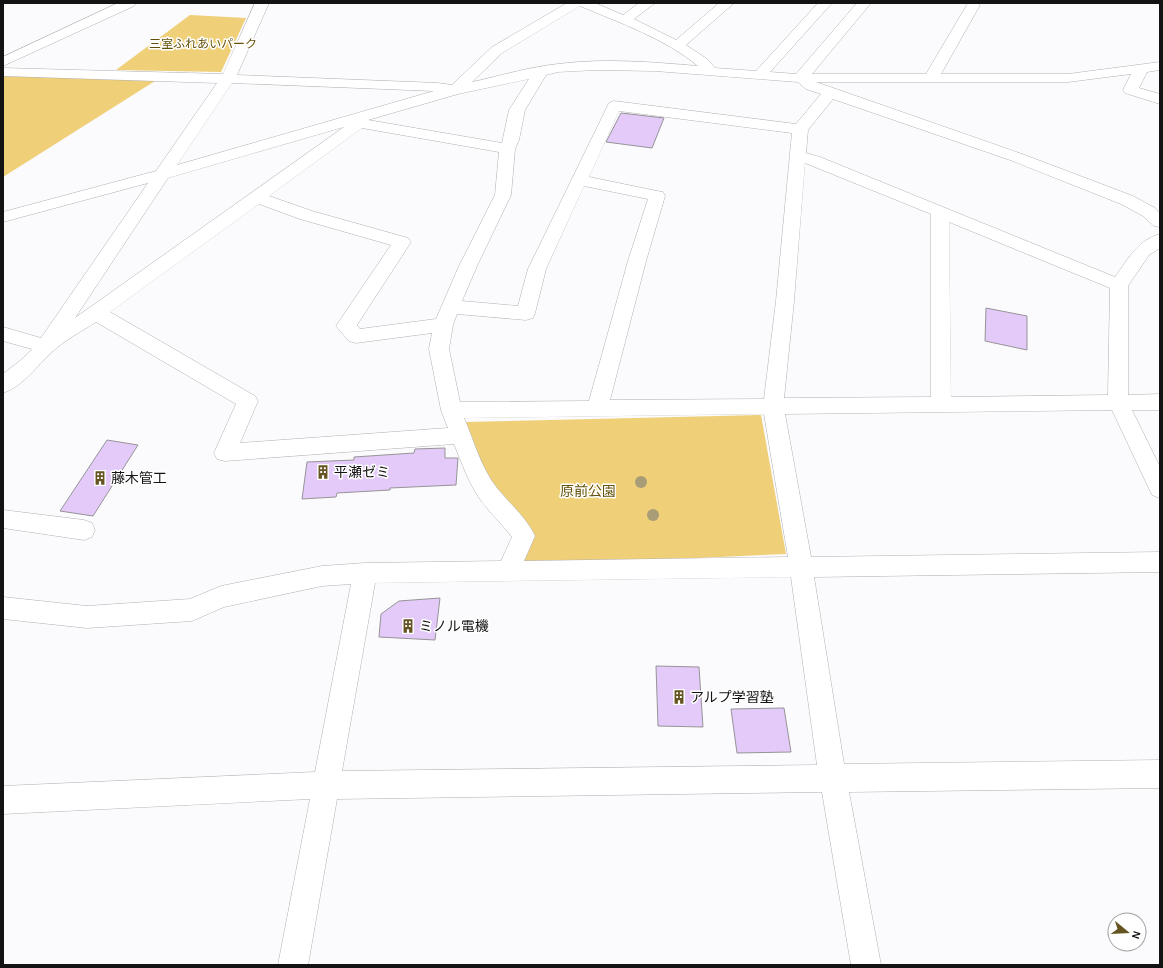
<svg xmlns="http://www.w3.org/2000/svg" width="1163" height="968" font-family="'Alegreya Sans','Noto Sans JP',sans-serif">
<rect width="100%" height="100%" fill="#fbfafd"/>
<g fill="#efcf77">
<path d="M190,15L246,18L221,72L116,70Z"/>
<path d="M3,74L155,81L3,177Z"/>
<path d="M761,415L786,554L521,566L524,536L484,471L466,422Z"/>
</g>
<g fill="#e3caf8" stroke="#969497">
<path d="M621,113L664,118L652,148L606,142Z"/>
<path d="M986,308L1027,316V350L985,341Z"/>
<path d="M107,440L138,445L93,516L60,511Z"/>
<path d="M445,448V458H458L456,485L390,488V490L337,493L336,497L302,499L307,462L354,460V457L414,453L415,449Z"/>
<path d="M440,598L435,640L379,637L381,614L399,601Z"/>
<path d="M656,666L699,667L703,727L658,726Z"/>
<path d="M784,708L791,752L737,753L731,709Z"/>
</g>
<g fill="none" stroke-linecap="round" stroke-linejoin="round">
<defs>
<g id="minor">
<path d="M118,3H136L134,6L3,66V57Z"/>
<path d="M255,3H269L237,75L438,83L452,85L492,47L567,3H595L623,15L639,3H655L634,19L676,40L719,3H734L686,45L707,59L715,68L756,71L818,3H832L770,72L796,74L857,3H871L812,74H926L968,3H978L980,5L941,74H1068L1160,62V70L1147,72L1139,88L1160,94V104L1125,93L1123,90L1131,74L1068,82H816L1022,154L1133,196L1155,208L1160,213V227L1154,226L1143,216L1121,204L1010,160L833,99L808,130L806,153L820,157L1115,277C1128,259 1138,240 1160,234V248L1149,255L1128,286V395L1160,394V410H1132L1160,467V498L1152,495L1112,410L785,414L811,557L1160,552V572L814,577L844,764L1160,760V788L849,792L881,965H851L822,792L337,799L308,965H278L310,799L3,814V786L315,772L351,584L322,586L224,607L192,621L87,628L3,619V597L87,606L190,599L221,586L322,566L365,563L501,561L512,537C502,524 490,513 480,499C468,482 462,463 454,444L225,461L217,459L214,453L236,404L96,322C82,331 65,340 53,351C37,365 24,386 3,393V374L21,360L32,349L3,341V327L41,338L148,183L3,222V212L156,171L217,83L3,76V68L223,74ZM580,6C618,22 666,39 698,66C652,62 604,58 558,64C529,67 500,76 472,82L502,53ZM597,70L655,71L798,82L806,89L821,94L796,124L614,101L609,103L528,269L518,306L462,301L477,266L511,195L515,149L519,140L525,110L546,75L558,72ZM529,79L509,110L502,143L368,120L458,94ZM232,83L434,91L177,165ZM619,111L792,133L776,301L764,399L610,400L646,261L665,196L663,192L657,191L589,177ZM344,127L89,308L75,318L168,178ZM362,128L499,152L495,195L459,266L436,319L360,329L357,325L411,242L408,238L312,211L269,196ZM805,163L931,214V397L784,398L794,301ZM584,186L648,199L628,261L589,401L460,402L449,349L453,325L457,314L526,320L533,318L535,313L546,269ZM259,204L300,219L391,245L336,326L349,341L356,343L432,333L429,349L441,410L448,428L240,443L258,401L255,396L110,312ZM949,222L1110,288L1108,395L951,397ZM764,414L788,557L524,561L535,536C526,517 510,504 497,488C481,468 474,441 464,418ZM791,577L817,765L342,771L375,583Z"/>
<path d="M3,510L84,520L92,523L95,530L92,537L84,540L3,528Z"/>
</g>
</defs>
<use href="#minor" stroke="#b1b0b3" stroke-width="1"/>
<use href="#minor" fill="#fff" fill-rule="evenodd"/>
</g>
<g fill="#a99d77">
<circle cx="641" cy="482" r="6"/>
<circle cx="653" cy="515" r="6"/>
</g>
<defs>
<symbol id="building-bare" viewBox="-9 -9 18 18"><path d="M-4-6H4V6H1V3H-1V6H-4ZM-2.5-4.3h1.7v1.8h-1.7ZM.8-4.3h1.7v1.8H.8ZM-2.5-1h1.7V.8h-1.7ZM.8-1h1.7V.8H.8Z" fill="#655421" stroke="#fff" stroke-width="2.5" paint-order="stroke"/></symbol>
</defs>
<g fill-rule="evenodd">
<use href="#building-bare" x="313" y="462" width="20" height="20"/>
<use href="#building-bare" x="90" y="468" width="20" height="20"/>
<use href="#building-bare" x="398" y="616" width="20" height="20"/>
<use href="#building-bare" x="669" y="687" width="20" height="20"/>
</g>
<g text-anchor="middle" stroke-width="3" stroke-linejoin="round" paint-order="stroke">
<g font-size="12" fill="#66510a" stroke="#fff">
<text x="203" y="48">三室ふれあいパーク</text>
</g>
<g font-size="14" fill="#141314" stroke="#fff" text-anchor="start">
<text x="334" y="477">平瀬ゼミ</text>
<text x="111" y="483">藤木管工</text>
<text x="419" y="631">ミノル電機</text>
<text x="690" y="702">アルプ学習塾</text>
</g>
<g font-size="14" fill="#66510a" stroke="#fff">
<text x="588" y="496">原前公園</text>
</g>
</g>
<rect width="1163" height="968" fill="none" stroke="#141314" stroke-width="8"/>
<g transform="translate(1127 932) rotate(108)"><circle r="19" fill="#ffffff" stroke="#a1a1a1"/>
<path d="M0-3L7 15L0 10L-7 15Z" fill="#655421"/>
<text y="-6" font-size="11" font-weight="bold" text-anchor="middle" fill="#141314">N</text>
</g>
</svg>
